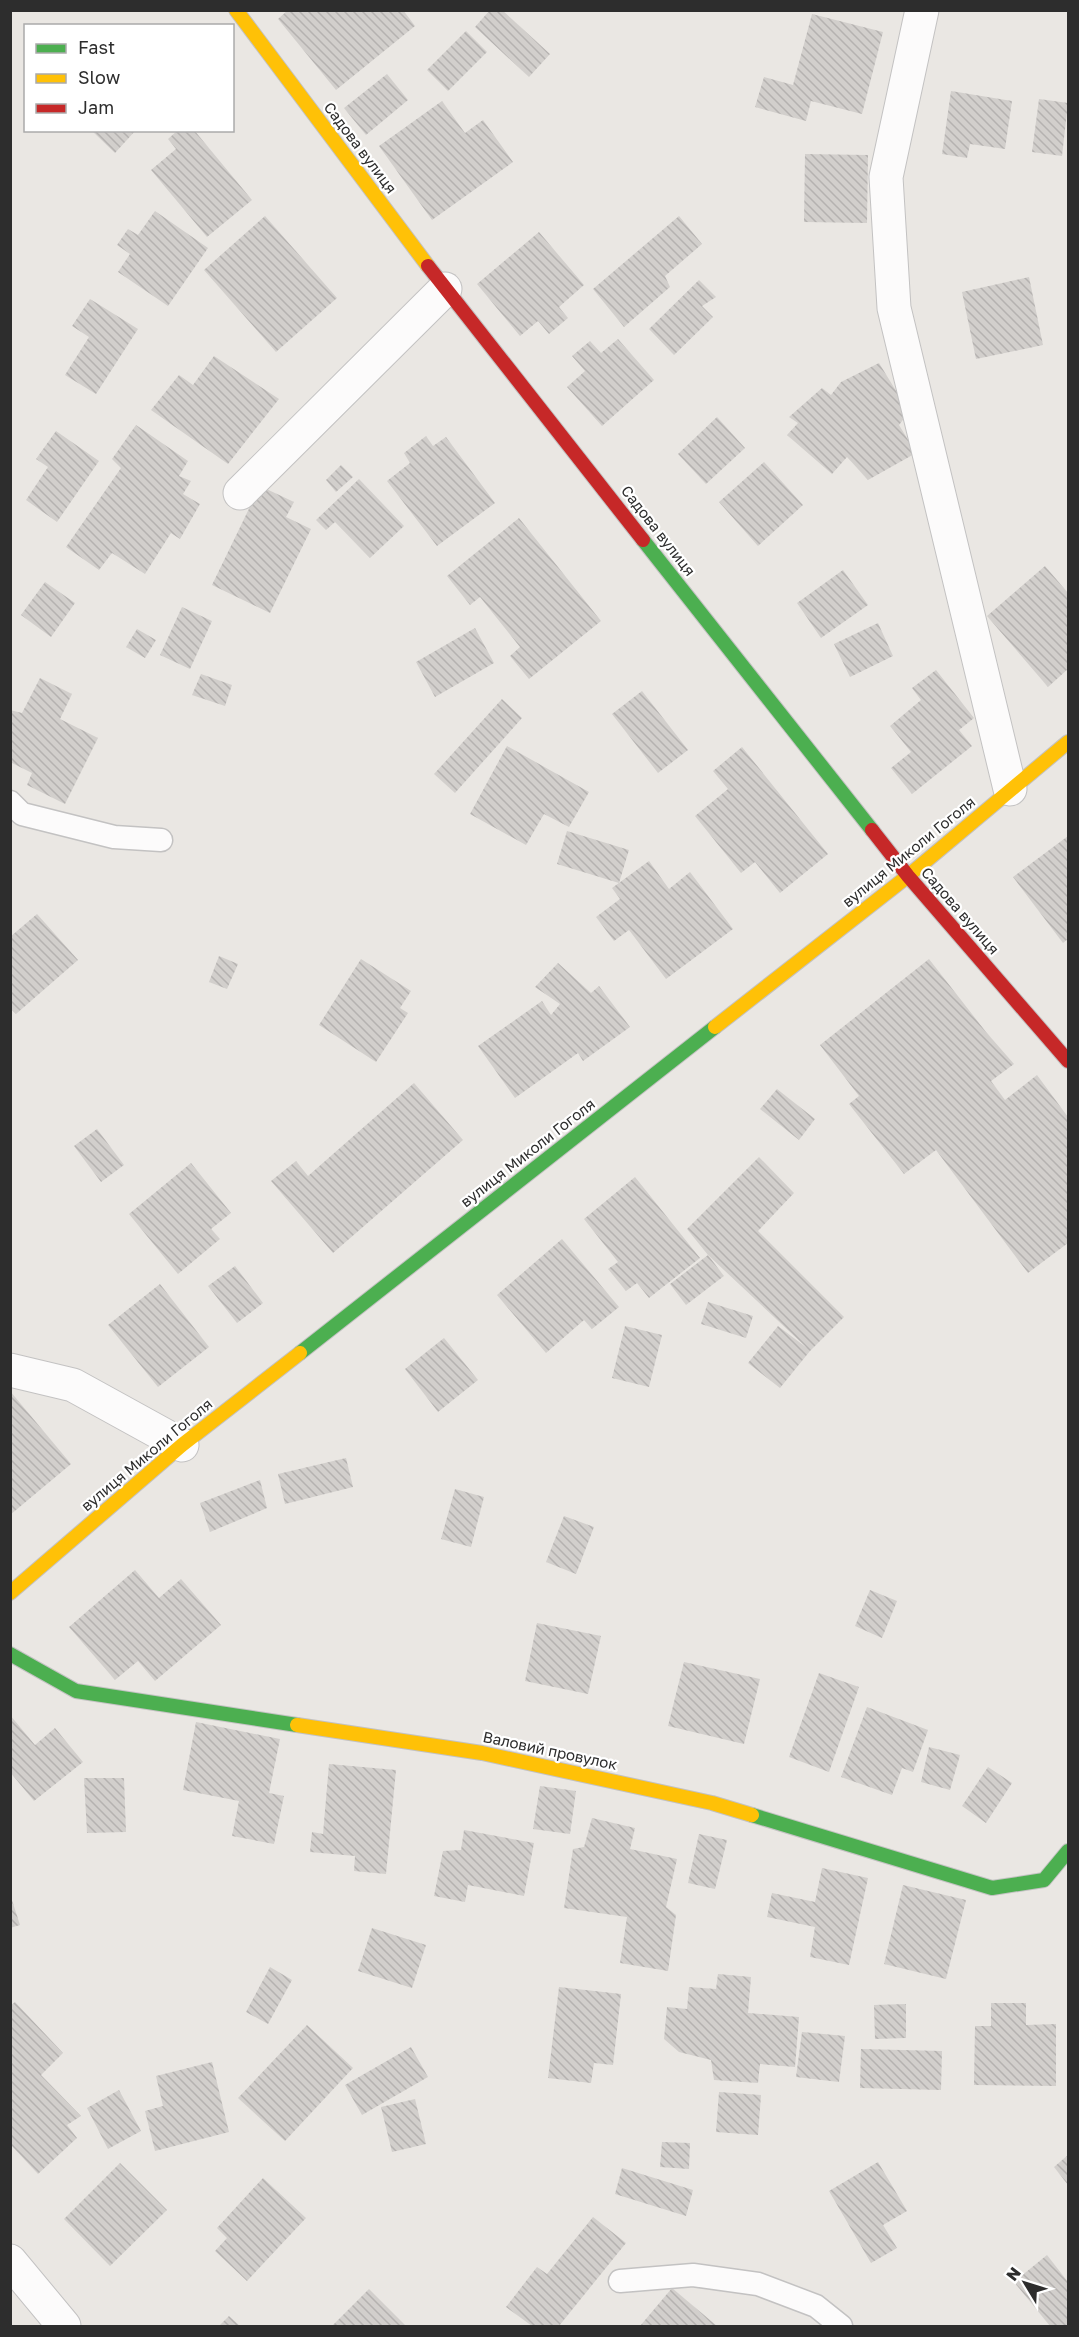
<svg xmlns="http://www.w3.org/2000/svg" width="1079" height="2337" font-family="'Golos Text',sans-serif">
<defs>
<pattern id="building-back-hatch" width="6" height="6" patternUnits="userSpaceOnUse" patternTransform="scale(1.5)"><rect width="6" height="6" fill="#d2cfcc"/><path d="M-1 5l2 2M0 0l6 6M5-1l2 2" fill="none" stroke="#b5b2b0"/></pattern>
</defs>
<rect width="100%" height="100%" fill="#eae7e3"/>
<g fill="url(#building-back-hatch)">
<path d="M288,10H403L415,26L336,90L278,19Z"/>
<path d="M490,10H502L550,54L529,77L475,27Z"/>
<path d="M812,14L883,32L862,114L811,101L806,121L755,107L764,77L793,85Z"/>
<path d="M466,31L487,52L448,91L427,70Z"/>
<path d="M387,74L408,100L366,135L344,108Z"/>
<path d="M951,91L1012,101L1005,149L970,144L967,158L942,154Z"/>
<path d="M1039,99L1068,103L1062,156L1032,152Z"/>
<path d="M442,101L465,133L483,120L513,162L432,220L379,146Z"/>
<path d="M91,130H136L115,153Z"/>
<path d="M178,130H194L252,200L207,237L151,170L176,149L168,139Z"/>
<path d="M805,154L868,155L867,223L804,222Z"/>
<path d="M155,211L208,248L168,306L118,272L130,254L117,245L128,229L138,235Z"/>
<path d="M265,216L337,298L276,352L204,270Z"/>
<path d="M679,216L702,244L665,276L670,287L624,327L593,289Z"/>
<path d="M539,232L584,285L559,307L568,318L549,334L538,321L520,336L477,284Z"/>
<path d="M1029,277L1043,345L976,359L962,292Z"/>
<path d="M699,280L716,297L702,306L713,317L674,355L649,329Z"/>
<path d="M90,299L138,329L96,394L65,375L89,337L72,326Z"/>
<path d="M618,339L654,380L602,426L567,387L585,371L572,356L590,341L601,353Z"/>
<path d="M214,356L279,399L228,464L151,410L179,375L193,385Z"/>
<path d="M879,363L909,412L899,425L916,453L868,480L847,457L832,474L787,435L798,423L789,417L822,388L831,395L841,382Z"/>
<path d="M717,417L745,448L706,484L678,454Z"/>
<path d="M136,425L188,461L179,476L191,481L183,494L200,504L180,539L171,533L145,574L112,553L99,570L66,547L121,468L112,459Z"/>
<path d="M56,431L99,461L57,522L26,500L48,467L36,459Z"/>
<path d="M426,436L433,446L446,437L495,503L437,546L387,481L410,463L404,453Z"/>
<path d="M764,462L803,505L758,546L719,502Z"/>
<path d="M341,465L353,477L336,492L326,480Z"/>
<path d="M359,479L404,526L370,558L335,522L326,530L316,520Z"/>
<path d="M260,486L294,502L286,517L311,529L270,613L212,585Z"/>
<path d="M519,518L601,621L529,679L510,656L520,647L480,597L470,605L447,576Z"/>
<path d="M1045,566L1068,593V669L1048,687L987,616Z"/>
<path d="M843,570L868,605L821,638L797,603Z"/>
<path d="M45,582L75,603L51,637L21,615Z"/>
<path d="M182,607L212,621L190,669L160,655Z"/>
<path d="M878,623L893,656L850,677L834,644Z"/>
<path d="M475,628L494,663L435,697L416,662Z"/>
<path d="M137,629L156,640L145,658L126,647Z"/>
<path d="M936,670L974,718L959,730L972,746L912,794L891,768L911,752L890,726L921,700L912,688Z"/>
<path d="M201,674L232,685L225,706L192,695Z"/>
<path d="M40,678L72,694L60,719L98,738L65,804L27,785L32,773L10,762V710L22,713Z"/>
<path d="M642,691L688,750L658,773L612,714Z"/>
<path d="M502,699L522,718L455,793L434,774Z"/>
<path d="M507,746L589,792L569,827L544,814L526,845L470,814Z"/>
<path d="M742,747L828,854L780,893L755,862L741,873L695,816L728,789L713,771Z"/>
<path d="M567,831L629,850L619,883L557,864Z"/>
<path d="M1068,836V939L1063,943L1013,877Z"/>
<path d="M649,861L669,889L690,872L733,929L666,979L629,930L614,941L596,917L620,899L612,888Z"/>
<path d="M37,914L78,960L16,1014L10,1008V937Z"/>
<path d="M219,956L238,964L227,989L209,982Z"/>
<path d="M361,959L411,991L400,1008L408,1013L376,1062L319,1025Z"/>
<path d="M929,959L986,1032L1014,1064L991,1081L1005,1100L1037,1075L1068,1117V1243L1028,1273L936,1150L904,1174L849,1104L859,1096L820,1045Z"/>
<path d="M558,963L591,993L599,986L630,1027L583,1061L578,1053L515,1098L478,1046L542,1001L551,1015L560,1004L535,987Z"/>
<path d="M414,1083L463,1140L333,1253L271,1181L296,1161L308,1176Z"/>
<path d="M777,1089L815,1119L799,1140L760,1109Z"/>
<path d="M97,1129L124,1165L101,1182L74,1146Z"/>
<path d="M759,1157L794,1193L758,1231L844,1317L810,1351L780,1388L748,1363L778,1326L807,1348L708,1255L687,1229Z"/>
<path d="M191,1163L231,1213L211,1229L220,1239L178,1274L129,1214Z"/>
<path d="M635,1177L700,1258L649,1298L637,1283L626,1291L608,1269L618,1262L584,1219Z"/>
<path d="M562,1239L619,1307L592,1329L584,1320L546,1353L497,1295Z"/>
<path d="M708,1255L724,1276L686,1305L670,1284Z"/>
<path d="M235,1266L263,1303L237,1323L208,1286Z"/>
<path d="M160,1284L209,1347L158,1387L108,1325Z"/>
<path d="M708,1302L753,1316L746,1338L701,1324Z"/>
<path d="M625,1326L662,1335L649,1387L612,1378Z"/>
<path d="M444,1338L478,1380L438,1412L405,1369Z"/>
<path d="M10,1391L71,1464L10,1515Z"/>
<path d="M346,1458L353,1487L285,1504L278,1474Z"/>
<path d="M260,1480L267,1508L210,1532L200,1503Z"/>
<path d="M455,1489L484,1497L471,1547L441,1539Z"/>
<path d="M564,1516L594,1527L576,1574L546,1562Z"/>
<path d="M135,1570L159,1598L181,1579L221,1625L155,1681L138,1661L115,1680L69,1627Z"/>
<path d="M870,1590L897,1601L882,1638L855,1626Z"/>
<path d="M537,1623L601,1636L588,1694L525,1681Z"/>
<path d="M684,1662L760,1679L744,1744L668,1726Z"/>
<path d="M819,1673L859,1687L829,1772L789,1757Z"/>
<path d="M867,1707L928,1730L913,1772L902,1768L892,1795L841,1777Z"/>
<path d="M10,1715L35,1745L55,1728L83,1762L34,1801L10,1772Z"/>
<path d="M196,1722L280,1739L269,1793L284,1796L274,1844L232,1836L239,1801L183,1790Z"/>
<path d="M929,1747L960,1755L950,1790L921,1782Z"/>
<path d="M329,1764L396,1770L386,1874L354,1871L355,1856L310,1852L312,1832L323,1834Z"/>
<path d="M988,1767L1012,1783L986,1823L962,1806Z"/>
<path d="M84,1778H124L126,1832L87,1833Z"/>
<path d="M540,1786L576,1791L570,1834L533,1829Z"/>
<path d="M592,1818L635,1828L630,1849L677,1859L666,1907L676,1915L668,1971L620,1963L627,1917L564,1908L573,1849L584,1847Z"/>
<path d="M464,1830L534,1843L524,1896L468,1885L465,1902L434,1896L443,1851L461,1850Z"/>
<path d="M699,1834L727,1840L715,1889L688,1883Z"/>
<path d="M822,1868L868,1878L849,1965L810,1957L815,1927L767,1917L772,1893L815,1902Z"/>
<path d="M903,1885L966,1900L946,1979L884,1964Z"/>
<path d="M10,1894L20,1925L10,1928Z"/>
<path d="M372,1928L426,1945L412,1988L358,1971Z"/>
<path d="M270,1967L292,1980L268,2024L246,2012Z"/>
<path d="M718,1974L751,1977L748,2013L799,2017L795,2067L760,2064L758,2083L714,2080L711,2060L679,2052L664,2039L667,2007L687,2009L689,1987L716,1989Z"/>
<path d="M559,1987L621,1994L613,2065L594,2063L591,2083L548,2078Z"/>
<path d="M15,2002L63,2053L41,2075L81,2116L67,2125L77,2138L38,2174L10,2144V2006Z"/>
<path d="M991,2003H1026V2025L1056,2024V2086L974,2085L975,2026H991Z"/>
<path d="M906,2004V2038L875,2039L874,2005Z"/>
<path d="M307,2025L353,2068L285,2141L238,2098Z"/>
<path d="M802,2032L845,2036L839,2082L796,2077Z"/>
<path d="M411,2047L428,2077L362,2115L345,2085Z"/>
<path d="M861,2049L942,2051L941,2090L860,2088Z"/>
<path d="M212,2062L229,2132L155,2151L145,2111L163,2106L156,2076Z"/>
<path d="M119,2090L141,2131L108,2149L87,2108Z"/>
<path d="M719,2092L761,2095L758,2135L716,2132Z"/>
<path d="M415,2099L426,2144L392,2152L381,2107Z"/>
<path d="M662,2142L690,2143L689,2169L660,2167Z"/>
<path d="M1068,2155V2185L1054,2167Z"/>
<path d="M878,2162L907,2211L883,2225L897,2248L871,2263L829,2191Z"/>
<path d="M120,2163L167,2210L110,2266L64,2219Z"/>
<path d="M622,2168L693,2190L686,2216L615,2194Z"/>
<path d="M263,2178L306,2218L247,2281L215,2251L227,2238L217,2228Z"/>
<path d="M593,2217L626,2243L559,2326H532L506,2307L537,2267L547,2274Z"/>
<path d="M1047,2255L1068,2282V2326H1050L1014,2282Z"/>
<path d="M672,2288L717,2326H640Z"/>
<path d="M369,2289L405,2325L332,2326Z"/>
<path d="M229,2316L240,2326H219Z"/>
</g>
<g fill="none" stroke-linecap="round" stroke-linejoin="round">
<defs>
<g id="lane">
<path d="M10,802L22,814L114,837L161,840"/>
<path d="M620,2281L693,2275L758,2284L816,2306L841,2326"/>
</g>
<g id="street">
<path d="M922,10L886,177L894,308L1010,789"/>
<path d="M240,493L445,289"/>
<path d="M10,1370L73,1385L182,1445"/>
<path d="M10,2261L64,2326"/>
</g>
<g id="fast">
<path d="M643,540L872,830"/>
<path d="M300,1353L715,1027"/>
<path d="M10,1654L76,1691L297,1725"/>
<path d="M752,1815L992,1888L1044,1880L1068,1851"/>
</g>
<g id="slow">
<path d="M236,10L428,266"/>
<path d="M715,1027L908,876L1068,742"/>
<path d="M10,1593L182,1445L300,1353"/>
<path d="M297,1725L482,1753L712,1803L752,1815"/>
</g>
<g id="jam">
<path d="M428,266L643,540"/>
<path d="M872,830L908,876L1068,1061"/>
</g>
</defs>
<use href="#lane" stroke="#c3c2c2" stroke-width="25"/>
<use href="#street" stroke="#c3c2c2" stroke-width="35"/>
<use href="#fast" stroke="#c3c2c2" stroke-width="16"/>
<use href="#slow" stroke="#c3c2c2" stroke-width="16"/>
<use href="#jam" stroke="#c3c2c2" stroke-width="16"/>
<use href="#lane" stroke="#fcfbfb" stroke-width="22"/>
<use href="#street" stroke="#fcfbfb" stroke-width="33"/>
<use href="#fast" stroke="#4caf50" stroke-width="14"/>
<use href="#slow" stroke="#ffc107" stroke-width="14"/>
<use href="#jam" stroke="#c62828" stroke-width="14"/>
</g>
<g text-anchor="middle" stroke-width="4.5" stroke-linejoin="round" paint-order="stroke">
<g font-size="15" fill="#2d2d2d" stroke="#fff">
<text transform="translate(360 148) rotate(53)" y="5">Садова вулиця</text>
<text transform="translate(658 531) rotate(52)" y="5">Садова вулиця</text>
<text transform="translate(909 852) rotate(-39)" y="5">вулиця Миколи Гоголя</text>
<text transform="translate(960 911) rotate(49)" y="5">Садова вулиця</text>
<text transform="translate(528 1153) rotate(-38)" y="5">вулиця Миколи Гоголя</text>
<text transform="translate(147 1455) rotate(-40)" y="5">вулиця Миколи Гоголя</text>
<text transform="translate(550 1751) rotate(12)" y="5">Валовий провулок</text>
</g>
</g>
<rect width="1079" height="2337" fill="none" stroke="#2d2d2d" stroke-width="24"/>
<rect x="24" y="24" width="210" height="108" fill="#ffffff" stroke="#ababab" stroke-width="1.5"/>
<rect x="36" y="44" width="30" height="9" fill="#4caf50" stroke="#ababab" stroke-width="1.5"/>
<text x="78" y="54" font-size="18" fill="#2d2d2d">Fast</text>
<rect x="36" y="74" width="30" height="9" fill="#ffc107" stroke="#ababab" stroke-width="1.5"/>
<text x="78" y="84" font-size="18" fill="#2d2d2d">Slow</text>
<rect x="36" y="104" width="30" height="9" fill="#c62828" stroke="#ababab" stroke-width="1.5"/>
<text x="78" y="114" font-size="18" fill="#2d2d2d">Jam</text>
<g transform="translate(1025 2283) rotate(308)" stroke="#ffffff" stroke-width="4.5" paint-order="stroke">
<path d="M0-4.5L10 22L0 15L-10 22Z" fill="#2d2d2d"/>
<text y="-9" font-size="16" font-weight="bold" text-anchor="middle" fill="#2d2d2d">N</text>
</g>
</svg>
